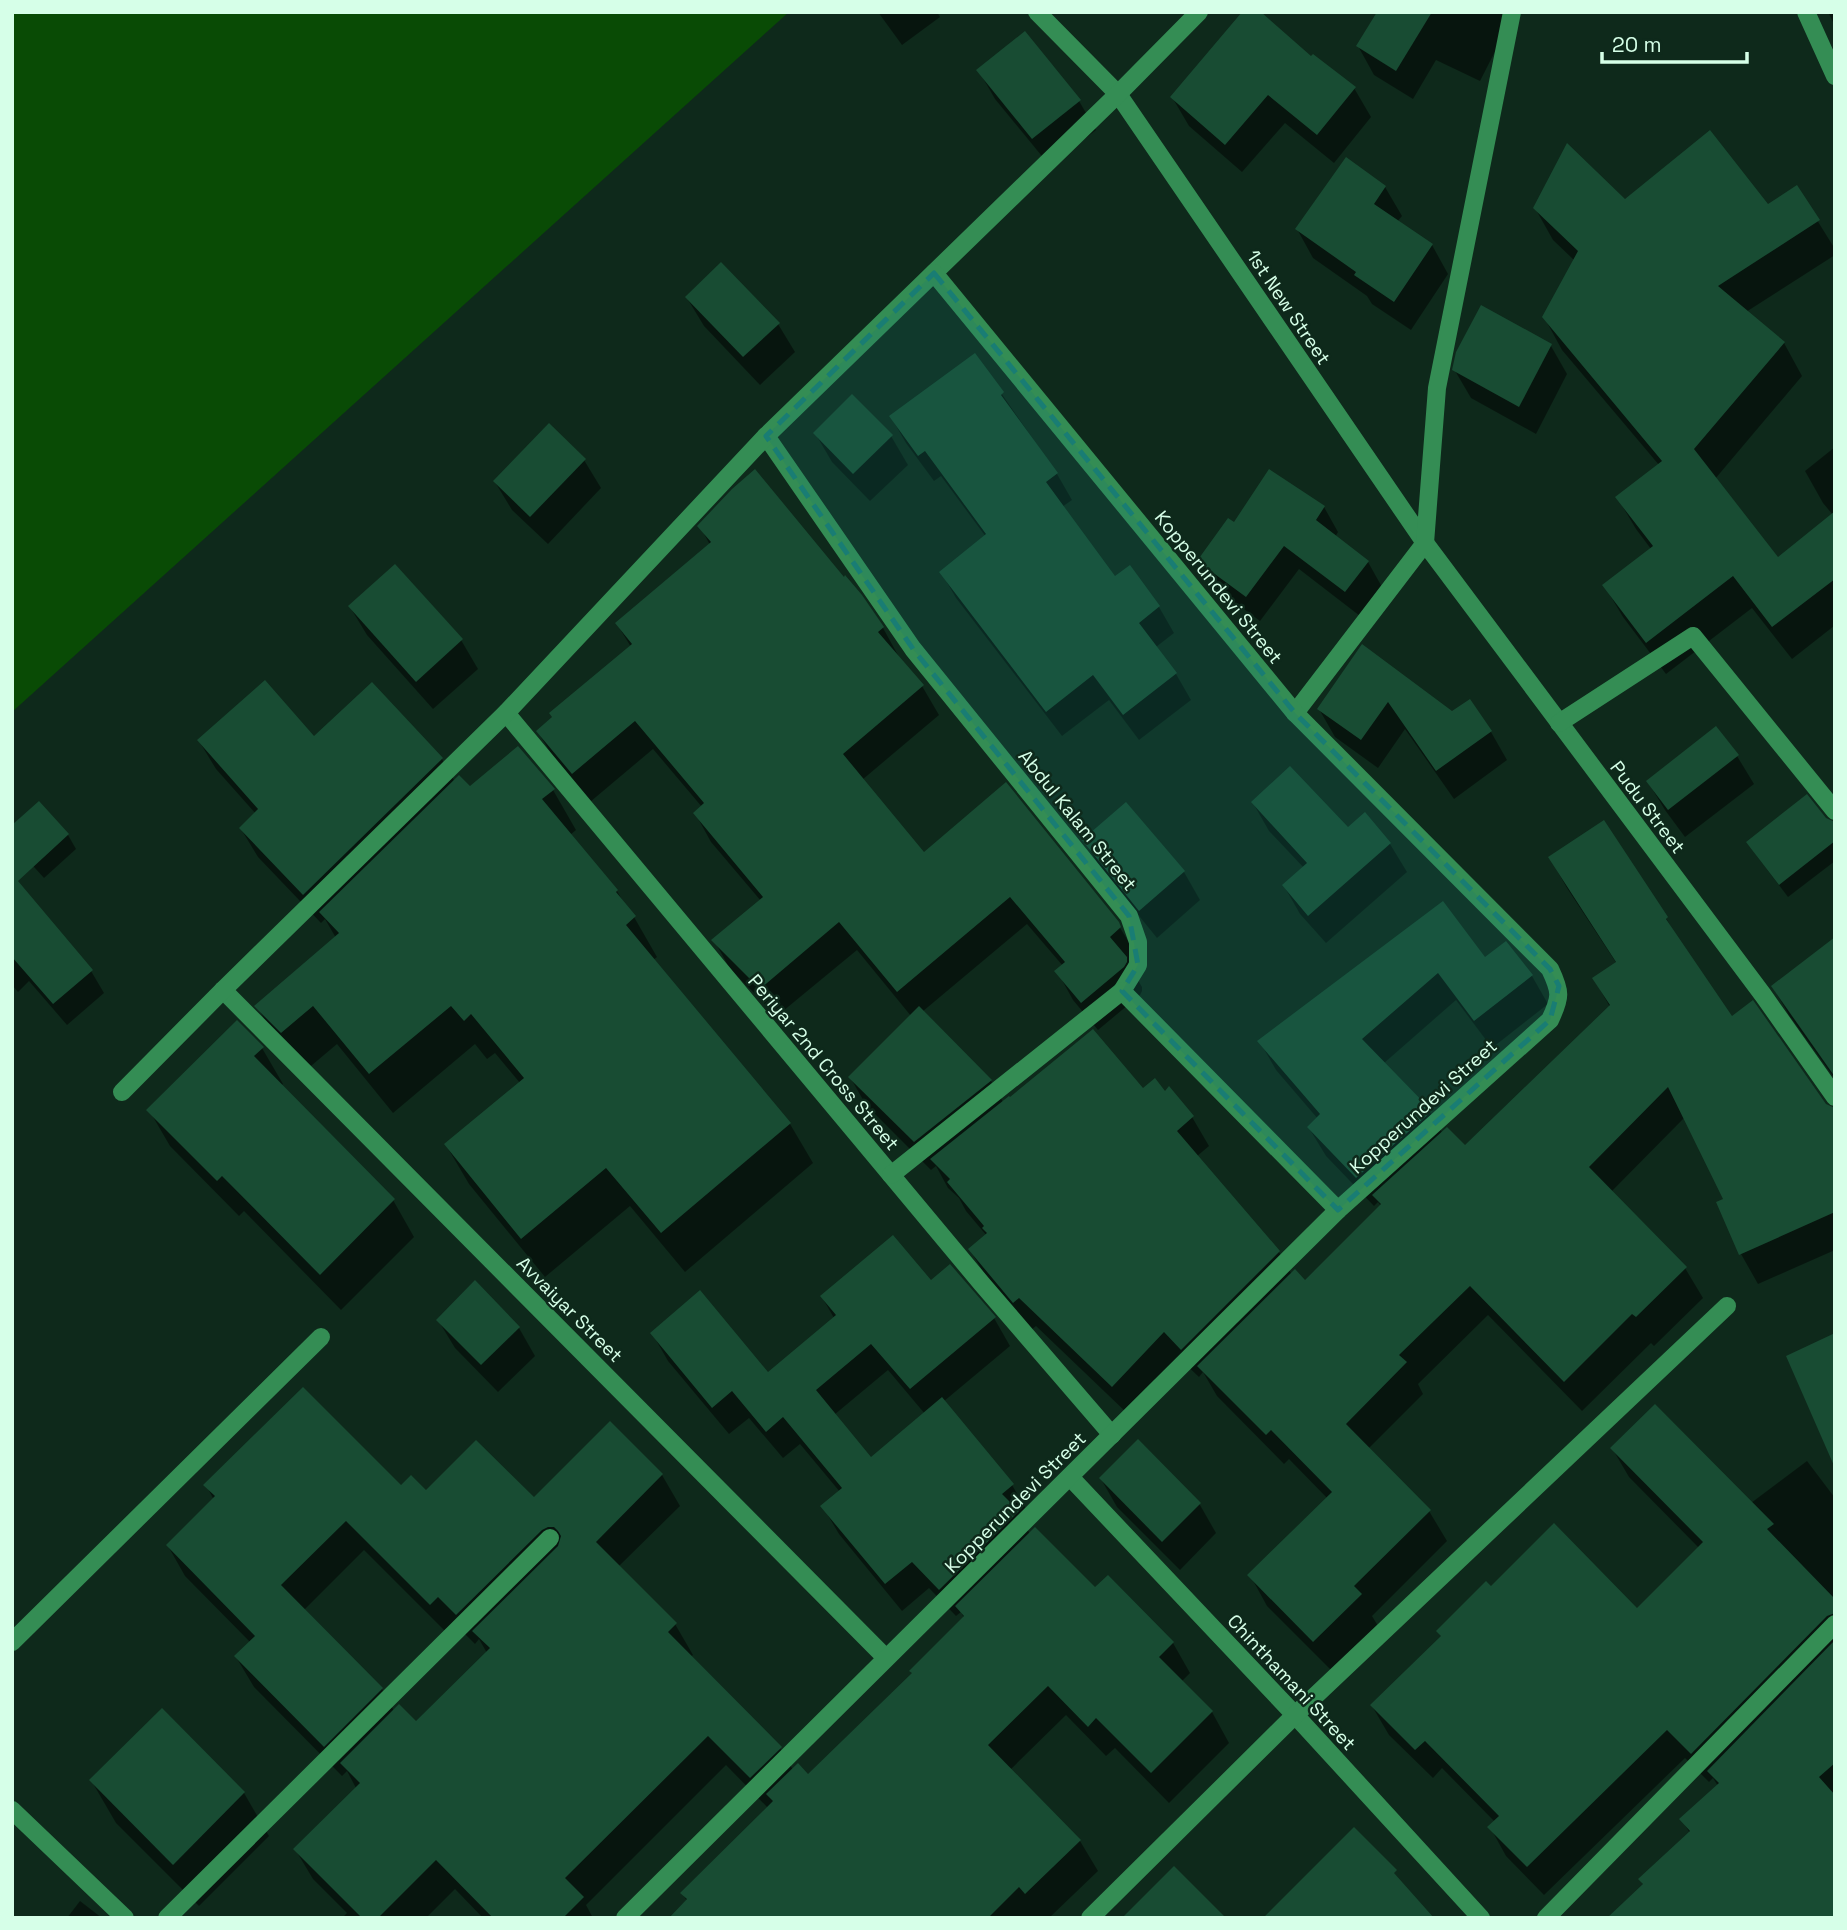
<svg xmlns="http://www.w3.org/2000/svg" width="1847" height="1930" font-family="'Space Grotesk',sans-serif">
<rect width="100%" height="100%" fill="#0e291b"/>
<path fill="#094b05" d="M12,12H789L12,712Z"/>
<g fill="#0007" fill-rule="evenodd">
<path d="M878,12H937L940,17L902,45Z"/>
<path d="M1379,12H1506L1511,20L1480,81L1436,60L1413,99L1374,75L1358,46Z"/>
<path d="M1828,12H1835V26Z"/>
<path d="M1312,58L1354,88L1371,117L1334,163L1285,123L1242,172L1189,126L1172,97Z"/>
<path d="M979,71L1079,101L1096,130L1050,166L995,99Z"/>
<path d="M1385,187L1402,216L1397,222L1432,245L1448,274L1411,330L1372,304L1367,296L1313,258L1297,229Z"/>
<path d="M1797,188L1835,249V255L1746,312L1784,343L1802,376L1715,479L1777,559L1833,515L1823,503L1805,471L1835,447V628L1834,626L1792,659L1752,608L1666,674L1623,617L1604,585L1651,549L1636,529L1617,497L1659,465L1562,350L1544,317L1575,261L1553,240L1535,208L1625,201L1768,206Z"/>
<path d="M687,298L778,324L795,352L760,385L704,326Z"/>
<path d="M1551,346L1567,374L1536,434L1471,398L1454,369Z"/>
<path d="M975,355L1057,474L1072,500L1062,507L1114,578L1129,567L1159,607L1174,633L1156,647L1176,674L1191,700L1139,740L1109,700L1062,736L956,598L941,572L986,537L941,476L934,481L906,443L891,417Z"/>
<path d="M815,433L891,436L908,465L870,501L832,462Z"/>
<path d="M584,460L601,488L548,544L512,510L495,482Z"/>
<path d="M1324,507L1338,532L1335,537L1368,562L1382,587L1360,616L1299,569L1260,621L1213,586L1199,562L1235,525Z"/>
<path d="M700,526L843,579L861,596L883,628L899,657L922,686L939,715L862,780L924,855L1117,923L1135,952L1136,956L1128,963L1142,987V991L1140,995L1098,1030L1073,1000L1057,971L1063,966L1027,924L922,1012L991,1081L1003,1102L1143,1091L1165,1093L1192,1117L1209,1146L1196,1157L1279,1252L1292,1275L1305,1283L1381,1206L1378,1202L1374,1206L1326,1156L1309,1128L1318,1119L1276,1070L1260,1042L1443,903L1485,960L1532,976L1548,1004L1492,1048L1456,1000L1383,1064L1430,1112L1443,1134L1465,1147L1610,1007L1594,979L1617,964L1567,888L1550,858L1666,918L1682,946L1732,1019L1825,1105L1835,1110V1250L1758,1284L1741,1254L1725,1199L1685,1117L1611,1192L1685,1268L1703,1298L1654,1346L1651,1343L1582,1411L1488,1315L1418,1384L1423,1394L1368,1449L1429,1511L1447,1541L1372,1616L1378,1626L1332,1671L1267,1606L1250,1575L1328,1499L1289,1459L1284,1464L1217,1396L1203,1372L1199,1377L1181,1360L1129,1415L1036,1326L1031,1330L987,1278L970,1250L987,1236L966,1211L959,1198L948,1188L936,1166L931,1170L866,1105L850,1077L911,1016L857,950L777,1016L730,969L714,940L761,901L711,842L695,813L702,807L653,749L590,802L555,760L538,732L631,647L617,624L710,545Z"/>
<path d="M350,607L461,640L478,669L433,709L367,635Z"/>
<path d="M1362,647L1452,713L1469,701L1491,732L1507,760L1454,799L1405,729L1378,768L1335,737L1319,709Z"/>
<path d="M372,685L442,759L455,782L470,789L553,790L576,830L570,835L617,891L625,905L634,917L657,957L653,960L790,1124L813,1163L685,1272L630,1206L545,1277L469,1184L446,1145L520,1083L495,1053L487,1059L475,1044L393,1113L337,1044L305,1071L279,1045L257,1006L336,938L325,919L321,923L258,857L241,829L256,814L216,769L199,741L314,739Z"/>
<path d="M1737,756L1754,784L1685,837L1665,810L1648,782Z"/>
<path d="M1253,803L1390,844L1407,872L1326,943L1300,914L1284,886L1304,868L1269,831Z"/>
<path d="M39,804L68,835L76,849L44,878L15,846Z"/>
<path d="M1825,820L1835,824V861L1788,897L1757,856L1749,842Z"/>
<path d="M1084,840L1184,872L1200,900L1157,938L1101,869Z"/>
<path d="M12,897L91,971L104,993L67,1025L29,981L18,992L12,985Z"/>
<path d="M1835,939V1079L1789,1015L1773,987Z"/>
<path d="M262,1048L283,1084L281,1086L393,1200L414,1237L341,1310L244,1211L239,1216L170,1146L149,1110Z"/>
<path d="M931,1283L994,1318L1010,1346L943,1402L1012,1485L1028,1512L1021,1518L1030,1534L1095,1590L1173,1643L1190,1673L1181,1682L1212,1712L1229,1743L1169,1803L1115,1748L1106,1756L1066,1715L1010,1770L1080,1841L1098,1871L1049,1918H671L687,1901L682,1893L768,1808L726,1765L586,1905L593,1918H483L455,1889L426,1918H342L347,1913L313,1879L295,1849L356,1788L347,1771L342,1776L254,1687L236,1657L251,1643L185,1576L168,1546L214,1500L206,1485L401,1488L426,1492L534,1500L610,1424L662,1475L680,1506L618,1567L675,1624L693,1655L690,1657L780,1748L793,1770L808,1776L913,1674L964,1618L961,1612L956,1616L929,1588L902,1611L839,1534L823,1507L840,1492L800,1444L783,1458L749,1418L729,1434L668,1361L652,1333L767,1374L834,1318L822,1297ZM888,1370L925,1414L871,1459L834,1415ZM364,1550L448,1634L457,1626L475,1644L479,1639L487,1653L416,1723L394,1711L382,1689L304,1610Z"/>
<path d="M438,1320L519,1328L535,1356L498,1392L455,1348Z"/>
<path d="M1138,1441L1200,1505L1216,1533L1180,1570L1117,1507L1101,1479Z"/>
<path d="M1612,1448L1751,1503L1807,1461L1835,1498V1918L1644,1886L1640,1879L1690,1833L1681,1819L1718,1786L1713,1778L1709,1782L1685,1758L1544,1895L1506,1856L1490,1827L1495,1822L1442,1768L1433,1778L1389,1735L1372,1706L1442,1637L1438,1631L1491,1589L1637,1611L1699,1548L1629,1477Z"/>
<path d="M162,1710L244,1793L269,1836L199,1906L116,1823L91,1780Z"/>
<path d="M80,1901L102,1918H67Z"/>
</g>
<g fill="#184c33">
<path d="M1242,12H1261L1311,56L1313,54L1356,87L1317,135L1268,95L1225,145L1170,97Z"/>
<path d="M1377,12H1432L1396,71L1356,46Z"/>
<path d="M1025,31L1081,100L1032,139L976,70Z"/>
<path d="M1710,130L1768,204L1797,185L1820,220L1718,286L1785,342L1694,449L1778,557L1835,511V579L1772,627L1733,576L1646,643L1602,585L1653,546L1615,497L1662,461L1542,317L1578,251L1533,208L1567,143L1625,199Z"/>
<path d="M1346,157L1386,186L1374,204L1433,244L1394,302L1354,275L1356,272L1295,229Z"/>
<path d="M721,262L780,323L743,357L685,297Z"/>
<path d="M1481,305L1552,344L1519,407L1452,370L1456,352Z"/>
<path d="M975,353L1004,392L1001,395L1058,473L1046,482L1115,576L1130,565L1160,606L1139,623L1177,673L1123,715L1093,675L1046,712L939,572L986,534L925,451L918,456L889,416Z"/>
<path d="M852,394L893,435L853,474L813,433Z"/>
<path d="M549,423L586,459L530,517L493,481Z"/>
<path d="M755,469L844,577L845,575L862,595L884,627L878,632L924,685L843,754L924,852L1006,782L1119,922L1121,927L1110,937L1127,957V962L1124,967L1081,1003L1054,971L1065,962L1010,897L897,992L839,922L760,989L711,940L763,897L693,813L704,803L635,721L572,774L536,731L552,717L549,713L632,644L615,623L711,542L697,526L732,489Z"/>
<path d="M1269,469L1325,506L1316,520L1369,561L1345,592L1284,546L1246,597L1197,561L1228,518L1234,522Z"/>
<path d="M395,564L463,639L416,682L348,606Z"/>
<path d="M1362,644L1452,711L1470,699L1492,731L1436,771L1388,702L1361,740L1317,709Z"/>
<path d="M265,680L314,736L372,682L443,758L303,895L239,828L258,809L197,740Z"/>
<path d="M1716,726L1739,755L1668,810L1646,781Z"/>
<path d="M518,746L555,789L542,799L618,890L616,892L636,916L626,925L791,1123L661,1233L606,1168L521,1239L444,1144L524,1078L471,1014L464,1021L451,1006L369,1074L313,1006L281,1033L254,1006L339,933L319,912L459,775L470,786Z"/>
<path d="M1290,766L1348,827L1365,812L1391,843L1308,916L1282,885L1307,863L1251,802Z"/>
<path d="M1807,794L1826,818L1835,822V841L1779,885L1746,842Z"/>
<path d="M39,801L69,834L18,881L93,970L53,1004L12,957V825Z"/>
<path d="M1126,802L1185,871L1139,911L1082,840Z"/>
<path d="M1604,820L1668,917L1666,919L1732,1016L1753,1000L1826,1104L1835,1108V1212L1739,1255L1716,1202L1723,1199L1668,1087L1589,1167L1687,1267L1636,1317L1632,1314L1564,1382L1470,1286L1399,1355L1407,1362L1346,1424L1431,1510L1354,1586L1362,1594L1313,1642L1247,1575L1332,1492L1271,1430L1266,1435L1197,1366L1295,1269L1305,1280L1381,1204L1372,1195L1447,1127L1465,1145L1610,1005L1592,978L1616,962L1548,857Z"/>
<path d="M1443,901L1485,957L1506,941L1533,975L1474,1021L1438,973L1362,1039L1432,1111L1356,1178L1307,1127L1320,1114L1257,1041Z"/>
<path d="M1835,937V1077L1771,986Z"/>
<path d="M919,1006L992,1080L914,1142L848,1077Z"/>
<path d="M237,1020L264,1047L254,1056L395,1199L320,1275L222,1176L217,1181L146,1110Z"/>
<path d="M1093,1029L1143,1088L1155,1078L1165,1091L1169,1086L1194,1116L1177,1131L1280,1251L1181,1350L1164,1332L1112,1387L1019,1298L1013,1303L968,1249L987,1233L982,1228L984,1226L947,1182L950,1179L930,1159L1009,1096L1010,1097Z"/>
<path d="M893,1235L931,1280L950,1264L996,1317L910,1389L871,1344L816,1390L871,1457L942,1397L1014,1484L1002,1494L1019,1511L939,1590L912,1562L885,1584L820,1506L842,1488L783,1417L766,1432L732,1391L712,1408L650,1333L700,1290L768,1372L836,1315L820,1296Z"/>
<path d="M475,1280L520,1327L481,1365L436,1320Z"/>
<path d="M1835,1333V1468L1786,1356Z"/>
<path d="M303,1387L401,1485L411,1475L426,1490L476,1440L534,1497L610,1421L663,1474L596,1542L677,1623L668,1632L782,1747L750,1778L708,1736L565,1878L584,1897L563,1918H493L436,1860L378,1918H362L293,1849L360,1783L340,1763L399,1704L416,1721L490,1648L472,1631L558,1546L561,1536L558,1531L554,1527H548L542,1530L456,1615L438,1597L430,1605L346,1521L281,1585L383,1688L324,1747L234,1656L255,1636L166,1545L215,1496L203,1485Z"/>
<path d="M1655,1404L1774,1524L1767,1529L1835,1599V1613L1827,1616L1691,1754L1667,1730L1527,1867L1487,1827L1499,1816L1425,1741L1415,1750L1370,1705L1441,1636L1436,1631L1486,1581L1491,1586L1554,1523L1637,1608L1703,1542L1610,1448Z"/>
<path d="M1138,1439L1201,1503L1162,1542L1099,1478Z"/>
<path d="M1035,1527L1095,1587L1108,1575L1174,1642L1159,1657L1213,1711L1151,1773L1096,1718L1088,1727L1048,1686L988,1745L1081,1840L1025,1894L1019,1887L988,1918H669L687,1899L680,1893L773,1801L766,1794L798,1763L808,1774L912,1673L909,1671L964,1616L955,1606Z"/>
<path d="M1835,1640V1763L1819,1777L1835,1795V1918H1607L1643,1884L1638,1879L1690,1831L1679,1819L1719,1783L1707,1771Z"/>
<path d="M162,1708L245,1792L173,1865L89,1780Z"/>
<path d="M1354,1827L1397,1870L1394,1873L1434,1918H1263Z"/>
<path d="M1174,1866L1226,1918H1122Z"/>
</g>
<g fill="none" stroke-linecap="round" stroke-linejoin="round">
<g stroke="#348d54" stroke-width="18">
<path d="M1037,12L1118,94L1425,543L1763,995L1835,1097"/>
<path d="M1806,12L1835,76"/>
<path d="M766,436L913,649L1129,916L1138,942V965L1122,991L1338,1210"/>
<path d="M506,713L982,1284L1112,1435"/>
<path d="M1295,713L1425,543L1437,388L1512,12"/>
<path d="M1559,723L1693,636L1835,811"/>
<path d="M223,990L886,1658"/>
<path d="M122,1092L223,990L506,713L766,436L1118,94L1199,12"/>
<path d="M891,1175L1122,991"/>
<path d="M1070,1477L1295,1715L1481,1918"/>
<path d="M12,1642L321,1337"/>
<path d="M12,1810L125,1918"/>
<path d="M167,1918L550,1538"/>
<path d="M625,1918L1338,1210L1550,1020C1561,997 1561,992 1550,969L1295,713L934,273"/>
<path d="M1090,1918L1295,1715L1727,1306"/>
<path d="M1546,1918L1835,1624"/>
</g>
</g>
<path fill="#197d74" fill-opacity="0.2" stroke="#197d74" stroke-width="5" stroke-dasharray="14 9" stroke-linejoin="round" d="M934,273L1295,713L1550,969L1559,986L1550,1020L1338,1210L1122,991L1138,965L1129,916L913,649L766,436Z"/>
<g text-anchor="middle" stroke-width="5" stroke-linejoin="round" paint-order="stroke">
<g font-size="19" fill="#d6ffe8" stroke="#0e291b">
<text transform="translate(1289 307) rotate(56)" y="7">1st New Street</text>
<text transform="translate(1219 587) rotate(51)" y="7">Kopperundevi Street</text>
<text transform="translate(1648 807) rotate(53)" y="7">Pudu Street</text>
<text transform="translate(1078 820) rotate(51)" y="7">Abdul Kalam Street</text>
<text transform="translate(824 1062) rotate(50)" y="7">Periyar 2nd Cross Street</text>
<text transform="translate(1423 1106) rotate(-42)" y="7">Kopperundevi Street</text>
<text transform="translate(570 1309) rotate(45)" y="7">Avvaiyar Street</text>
<text transform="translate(1015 1502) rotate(-45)" y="7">Kopperundevi Street</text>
<text transform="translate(1292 1682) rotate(47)" y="7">Chinthamani Street</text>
</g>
</g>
<rect width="1847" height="1930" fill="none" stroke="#d6ffe8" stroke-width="28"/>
<path d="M1602 52v10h145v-10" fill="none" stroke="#d6ffe8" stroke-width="3.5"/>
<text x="1612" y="52" font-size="21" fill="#d6ffe8" stroke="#0e291b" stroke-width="5" paint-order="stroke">20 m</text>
</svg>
